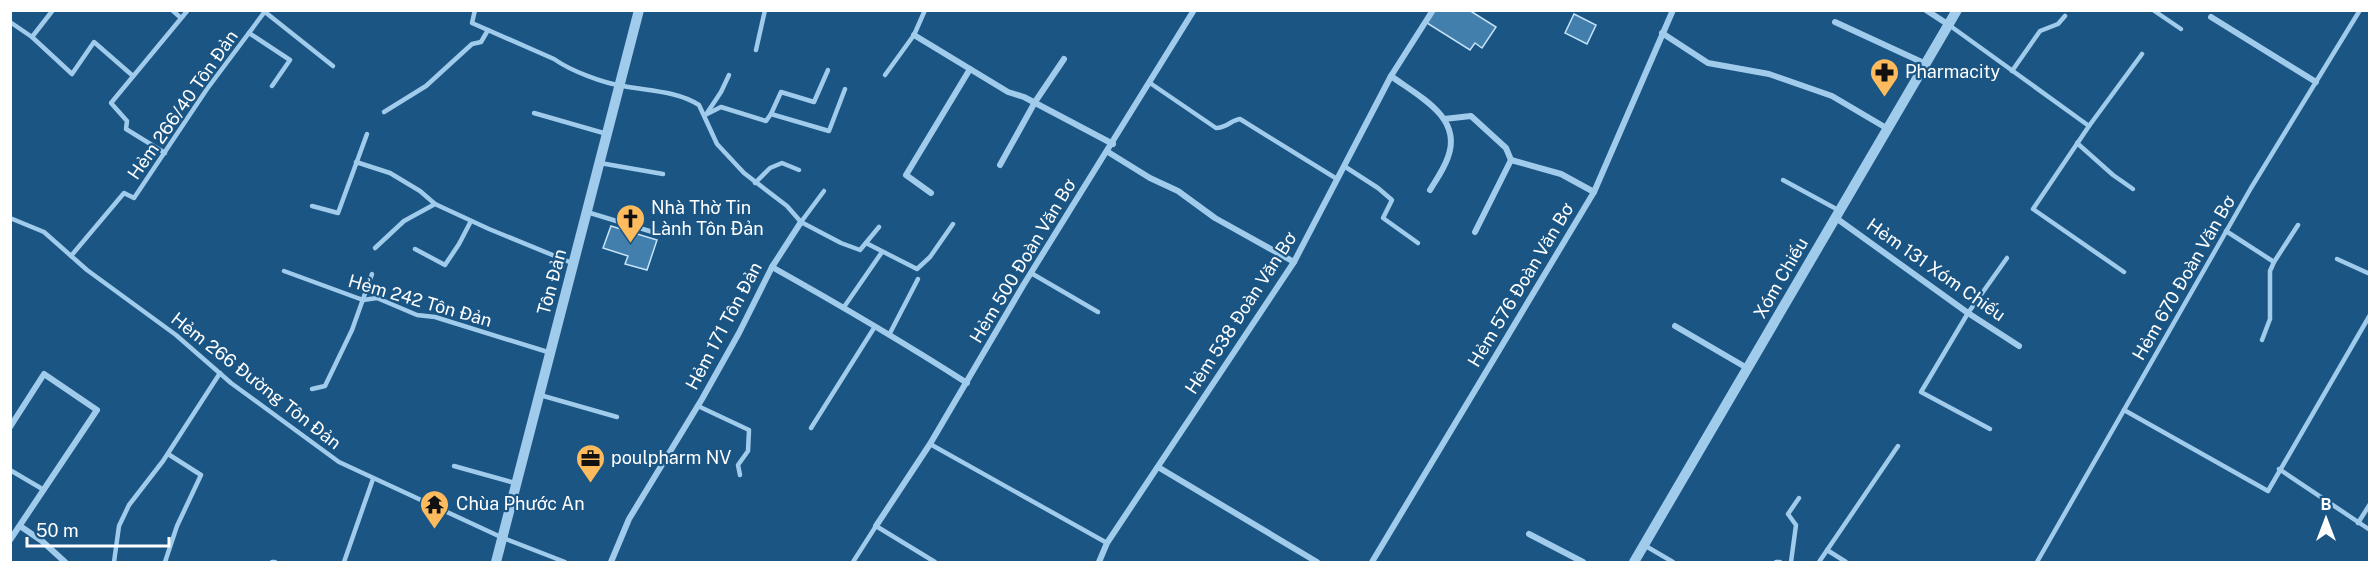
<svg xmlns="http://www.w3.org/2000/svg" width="2380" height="573" font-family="'Public Sans',sans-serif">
<rect width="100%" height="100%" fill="#1a5584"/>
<g fill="#437fad" stroke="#c5e3f8" stroke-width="1.5">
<path d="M1435,10H1469L1496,27L1482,48L1475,43L1470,50L1427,23Z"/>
<path d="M1574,14L1596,25L1587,44L1565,33Z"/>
<path d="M611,226L657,240L647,270L625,264L628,256L603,248Z"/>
</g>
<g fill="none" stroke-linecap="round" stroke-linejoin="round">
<g stroke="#a0cbeb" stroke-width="4.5">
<path d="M172,10L181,18"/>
<path d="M475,10L472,23L554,59C571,71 603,83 623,86C649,91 677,91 699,105L717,144L744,173L787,206L801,222L841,243L860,250L879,227"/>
<path d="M2153,10L2181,29"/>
<path d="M265,12L333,66"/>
<path d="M10,22L32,37L53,10"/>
<path d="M1949,25L2089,126L2142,54"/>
<path d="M249,33L290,60L272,86"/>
<path d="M32,37L72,74L94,42L133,76"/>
<path d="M756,50L765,10"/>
<path d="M2012,71L2040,31L2058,24L2065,16"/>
<path d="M885,75L914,35L925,10"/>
<path d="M1150,83L1216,128C1227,128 1231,120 1240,119L1337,179"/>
<path d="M384,112L426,86L472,44L481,42L488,30"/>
<path d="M534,113L607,134"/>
<path d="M707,113L721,92L729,75"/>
<path d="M771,114L781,92L814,102L828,70"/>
<path d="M705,115L721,107L766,121L771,114L829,131L845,89"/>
<path d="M2089,126L2033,209L2124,272"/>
<path d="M2077,143L2113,175L2133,189"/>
<path d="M165,153L126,129L127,121L111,103L188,10"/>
<path d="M356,162L390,173L420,191L435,204L489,229L572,263"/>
<path d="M600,163L663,174"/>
<path d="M1344,166L1378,188L1392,200L1383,218L1418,243"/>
<path d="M1783,180L1840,211"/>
<path d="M755,183L770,168L782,163L799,170"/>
<path d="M312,206L338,213L367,134"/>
<path d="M587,212L659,234"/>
<path d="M10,218L44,232L87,270L176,335L231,383L339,462L503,538L565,562"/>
<path d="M801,222L824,191"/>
<path d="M2226,231L2274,262L2270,271V319L2262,340"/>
<path d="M866,243L917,269L930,257L953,224"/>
<path d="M375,248L404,221L435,204"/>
<path d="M415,249L445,265L459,244L471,221"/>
<path d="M71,256L124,193L134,198L207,89L266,10"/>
<path d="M2337,259L2370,274"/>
<path d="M2274,262L2298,225"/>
<path d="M284,271L363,300L377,298L417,315L435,317L551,353"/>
<path d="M1031,273L1098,312"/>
<path d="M844,307L882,252"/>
<path d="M889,335L918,279"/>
<path d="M312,389L325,386L352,330L372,274"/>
<path d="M540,395L617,417"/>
<path d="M698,406L749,430L748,451L738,465L740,475"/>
<path d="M2124,410L2268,491L2370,315"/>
<path d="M811,428L874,328"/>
<path d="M1990,429L1921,392L1968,313L2007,258"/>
<path d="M930,444L1107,543"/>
<path d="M454,466L515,483"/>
<path d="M2279,469L2370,530"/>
<path d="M10,470L44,490"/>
<path d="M2358,523L2370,504"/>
<path d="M1644,545L1673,562"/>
<path d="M1827,550L1846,562"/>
<path d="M114,562L119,526L129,505L163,461L220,373"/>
<path d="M165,562L177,526L201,475L168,454"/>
<path d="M272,562H275"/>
<path d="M344,562L373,479"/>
<path d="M853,562L876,526L935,562"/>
<path d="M1776,562H1780"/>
<path d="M1791,562L1796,525L1788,514L1799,498"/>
<path d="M1819,562L1898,446"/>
<path d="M2037,562L2251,188L2360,10"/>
</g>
<g stroke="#a0cbeb" stroke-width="6">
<path d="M1926,10L1949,25"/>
<path d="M2211,17L2316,82"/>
<path d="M1835,22L1926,64"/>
<path d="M1662,33L1708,63L1769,74L1832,96L1888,129"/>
<path d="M914,35L1008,92L1024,97L1113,144"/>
<path d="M1391,76C1418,96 1463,117 1448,157C1444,169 1436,180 1430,190"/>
<path d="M1444,119L1471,116L1506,148L1511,160"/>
<path d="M1108,152L1150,178L1178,191L1215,218L1294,262"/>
<path d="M1000,165L1035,102L1064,59"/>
<path d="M931,193L906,175L970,69"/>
<path d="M1836,218L1968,313L2019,346"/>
<path d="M1475,232L1511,160L1561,174L1594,192"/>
<path d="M772,267C838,304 903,342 967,383"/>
<path d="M1675,326L1747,368"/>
<path d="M10,427L44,374L97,410L10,540"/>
<path d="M1158,467L1317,562"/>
<path d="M20,526L42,541L65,562"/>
<path d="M876,526L930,444L1024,284L1194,10"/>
<path d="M1529,534L1583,562"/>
<path d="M611,562L629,519L702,399L739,333L772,267L801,222"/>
<path d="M1099,562L1107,543L1294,262L1391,76L1433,10"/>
<path d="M1372,562L1594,192L1673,10"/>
</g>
<g stroke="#a0cbeb" stroke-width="10">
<path d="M496,562L639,10"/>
<path d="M1634,562L1957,10"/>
</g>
</g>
<defs>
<symbol id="pharmacy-pin" viewBox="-11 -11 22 30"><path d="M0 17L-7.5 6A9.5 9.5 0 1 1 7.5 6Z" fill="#fdbb5d" stroke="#1a5584"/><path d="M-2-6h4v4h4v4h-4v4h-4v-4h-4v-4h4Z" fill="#111"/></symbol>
<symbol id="church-pin" viewBox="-11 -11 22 30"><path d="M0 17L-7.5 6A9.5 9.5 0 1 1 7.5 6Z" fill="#fdbb5d" stroke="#1a5584"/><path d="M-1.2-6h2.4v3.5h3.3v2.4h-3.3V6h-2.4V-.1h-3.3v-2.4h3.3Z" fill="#111"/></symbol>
<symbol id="office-pin" viewBox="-11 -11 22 30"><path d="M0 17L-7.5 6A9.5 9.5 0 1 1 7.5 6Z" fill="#fdbb5d" stroke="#1a5584"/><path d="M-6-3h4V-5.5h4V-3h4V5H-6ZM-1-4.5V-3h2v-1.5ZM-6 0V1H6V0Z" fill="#111"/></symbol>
<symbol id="temple-pin" viewBox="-11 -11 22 30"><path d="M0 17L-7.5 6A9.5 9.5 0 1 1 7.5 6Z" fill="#fdbb5d" stroke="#1a5584"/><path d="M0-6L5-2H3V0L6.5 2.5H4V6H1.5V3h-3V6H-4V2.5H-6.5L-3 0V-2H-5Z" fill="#111"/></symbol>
</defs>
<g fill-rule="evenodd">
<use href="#pharmacy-pin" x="1868" y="56" width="33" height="45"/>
<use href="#church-pin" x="614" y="202" width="33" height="45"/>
<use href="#office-pin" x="574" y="442" width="33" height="45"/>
<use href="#temple-pin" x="418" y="488" width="33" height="45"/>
</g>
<g text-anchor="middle" stroke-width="4.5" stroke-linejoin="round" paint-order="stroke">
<g font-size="18" fill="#fff" stroke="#1a5584" text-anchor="start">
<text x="1905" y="78">Pharmacity</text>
<text x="651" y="214">Nhà Thờ Tin<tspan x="651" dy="21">Lành Tôn Đản</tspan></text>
<text x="611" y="464">poulpharm NV</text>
<text x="456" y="510">Chùa Phước An</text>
</g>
<g font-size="18" fill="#fff" stroke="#1a5584">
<text transform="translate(183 105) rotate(-55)" y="6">Hẻm 266/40 Tôn Đản</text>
<text transform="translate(1023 261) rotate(-59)" y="6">Hẻm 500 Đoàn Văn Bơ</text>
<text transform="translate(1936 270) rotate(35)" y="6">Hẻm 131 Xóm Chiếu</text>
<text transform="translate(1781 278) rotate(-60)" y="6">Xóm Chiếu</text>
<text transform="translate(2184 278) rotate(-60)" y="6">Hẻm 670 Đoàn Văn Bơ</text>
<text transform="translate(552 282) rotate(-75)" y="6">Tôn Đản</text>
<text transform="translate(1521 285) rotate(-59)" y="6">Hẻm 576 Đoàn Văn Bơ</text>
<text transform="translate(420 301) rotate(16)" y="6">Hẻm 242 Tôn Đản</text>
<text transform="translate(1241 313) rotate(-57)" y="6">Hẻm 538 Đoàn Văn Bơ</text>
<text transform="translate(724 326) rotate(-62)" y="6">Hẻm 171 Tôn Đản</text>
<text transform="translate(256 381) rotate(38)" y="6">Hẻm 266 Đường Tôn Đản</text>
</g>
</g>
<rect width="2380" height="573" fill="none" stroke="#ffffff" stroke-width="24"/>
<g transform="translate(2326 519)" stroke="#1a5584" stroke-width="4.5" paint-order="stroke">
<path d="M0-4.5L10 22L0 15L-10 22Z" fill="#ffffff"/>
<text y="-9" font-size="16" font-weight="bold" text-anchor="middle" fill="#ffffff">B</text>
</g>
<path d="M27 537v9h142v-9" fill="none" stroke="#ffffff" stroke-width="3"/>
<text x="36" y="537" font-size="18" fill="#ffffff" stroke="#1a5584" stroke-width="4.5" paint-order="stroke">50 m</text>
</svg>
